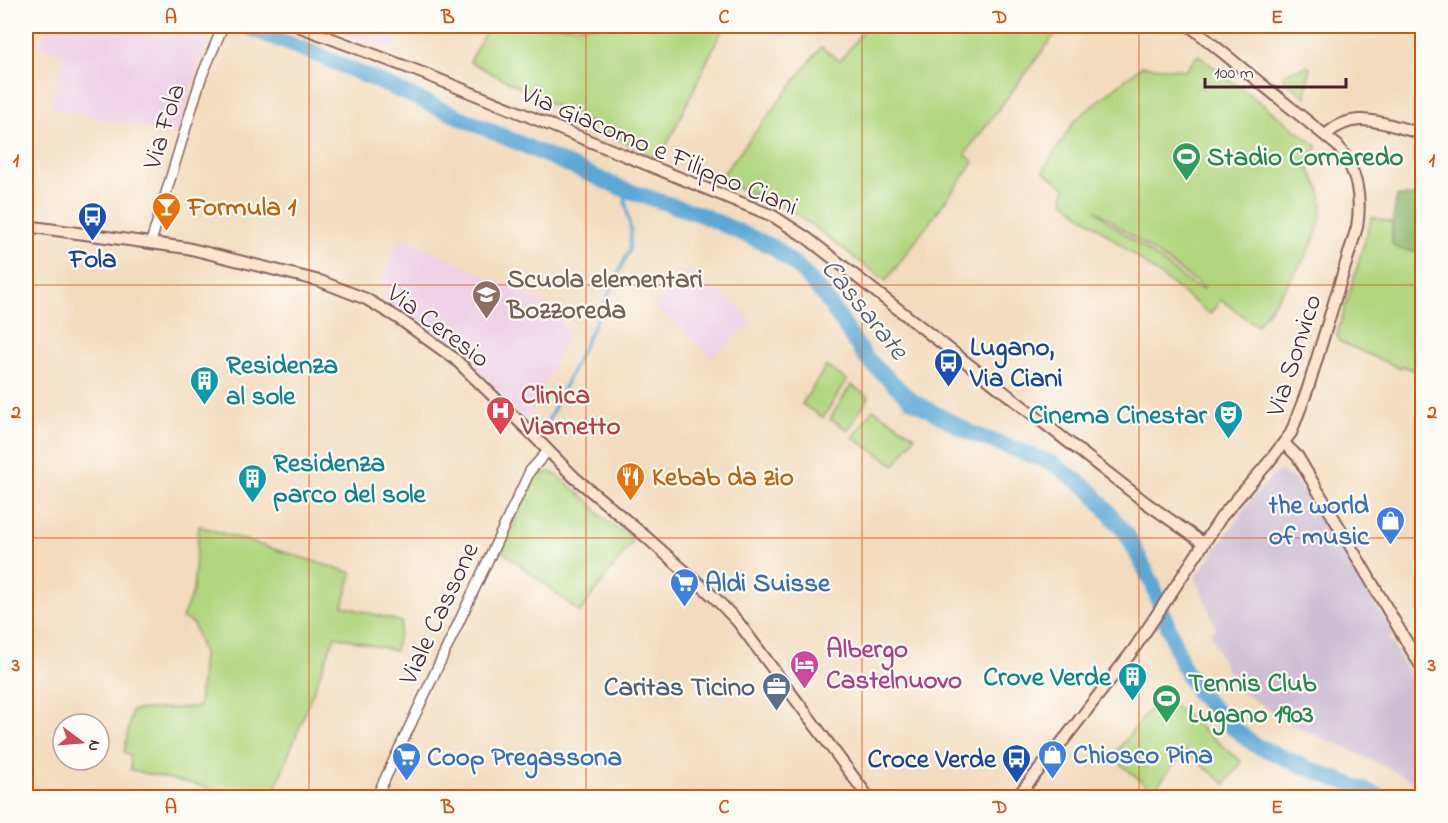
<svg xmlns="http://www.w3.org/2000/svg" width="1448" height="823" font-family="'Indie Flower',sans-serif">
<rect width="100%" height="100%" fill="#fdfcf7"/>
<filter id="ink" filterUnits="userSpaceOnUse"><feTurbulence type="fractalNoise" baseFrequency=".0167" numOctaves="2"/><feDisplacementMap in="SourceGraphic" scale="12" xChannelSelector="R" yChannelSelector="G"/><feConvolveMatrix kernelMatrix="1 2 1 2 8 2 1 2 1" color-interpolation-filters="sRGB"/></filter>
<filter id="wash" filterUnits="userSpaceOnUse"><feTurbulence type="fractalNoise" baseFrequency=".008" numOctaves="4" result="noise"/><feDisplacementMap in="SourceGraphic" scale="24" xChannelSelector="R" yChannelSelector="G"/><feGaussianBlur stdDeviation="1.35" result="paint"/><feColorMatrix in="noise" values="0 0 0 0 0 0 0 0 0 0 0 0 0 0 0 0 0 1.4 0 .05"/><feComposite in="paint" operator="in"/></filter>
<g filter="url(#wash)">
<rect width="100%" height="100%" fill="#f3dbbd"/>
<g fill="#efd0e6">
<path d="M48,26H189L209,38L191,88L178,136L50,108L63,55L37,44Z"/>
<path d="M341,26H404L394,46L389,49L376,45L374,41L368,40L367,42L341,33Z"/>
<path d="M407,239L550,305L568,333L528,423L457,350L382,298L387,287L380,283L398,241Z"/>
<path d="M687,269L737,305L751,322L712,357L655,307Z"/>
</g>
<path fill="#cdbed2" d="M1281,471L1292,477L1307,495L1351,567L1358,571L1394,635L1389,638L1409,674L1415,671L1422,684V789L1411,780L1351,750L1299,728L1243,693L1226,669L1219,654L1210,632L1216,629L1196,577L1251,500L1272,477Z"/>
<g fill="#b1d67f" stroke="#7e7a55" stroke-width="1.5" fill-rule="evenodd">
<path d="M488,26H724L660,160L470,62Z"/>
<path d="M867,26H1061L965,154L974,162L886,281L795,213L719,179L821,47L840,61Z"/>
<path d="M1198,55L1318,147L1305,163C1310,172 1318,182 1320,192C1332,235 1280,293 1257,326L1221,300L1210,314L1065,202L1063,198L1066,188L1043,171L1075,120L1142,66L1186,70ZM1095,209L1204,288V289L1194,286L1106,220Z"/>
<path d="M1306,66L1310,68L1306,97L1285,82L1283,77L1285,73Z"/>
<path d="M1372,217L1392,223V244C1406,253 1410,247 1422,253V374L1403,366L1399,368L1340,342L1337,335Z"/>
<path d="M826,366L847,380L823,418L802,404Z"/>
<path d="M851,385L869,397L848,430L830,419Z"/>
<path d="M873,409L915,436L895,465L853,438Z"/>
<path d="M547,472L555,474L590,502C598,515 615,530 628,533L632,539L630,545L580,612L502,551L533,482L538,476Z"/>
<path d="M199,526L352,573L343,606L402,622L395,651L335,636L272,797H249L131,770L130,755L124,753L132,710L199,707L203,654L193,623L182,618L193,591Z"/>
<path d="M1161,695L1242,762L1225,784L1185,751L1153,791L1112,757Z"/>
</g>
<path fill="#8cb76e" stroke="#6b6b4c" stroke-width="1.5" d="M1397,196H1422V253C1412,248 1401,254 1392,244V223Z"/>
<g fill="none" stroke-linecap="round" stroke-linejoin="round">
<g stroke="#5ba7d4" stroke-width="3">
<path d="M543,432L629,251L631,232L623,189"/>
<path d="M1380,798L1381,795"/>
</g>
<path stroke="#5ba7d4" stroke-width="16" d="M246,26L332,61L623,189L702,215L773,247L801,270L825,297L866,358L911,400L971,433L1052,463L1090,490L1128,536L1153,585L1182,664L1197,692L1232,727L1255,745L1300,765L1385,798"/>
</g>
</g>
<g filter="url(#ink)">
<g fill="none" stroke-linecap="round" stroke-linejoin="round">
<defs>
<g id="tertiary">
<path d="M151,242L201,78L223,26"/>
<path d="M376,798L530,471L548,451"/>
</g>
<g id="secondary">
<path d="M298,26L425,74L773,216L807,238L1145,502L1203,543"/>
<path d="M1326,135C1356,106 1388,127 1422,133"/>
<path d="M26,226L187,248L320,281L366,299L398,318L455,359L531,433L574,477L645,536L714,597L738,622L869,798"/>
<path d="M1284,443L1298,457L1422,668"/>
<path d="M1016,798L1066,737L1134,649L1222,516L1268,463L1291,433L1308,388L1357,227C1362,196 1357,171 1338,146L1190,26"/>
</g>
</defs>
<use href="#tertiary" stroke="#85615e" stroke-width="12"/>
<use href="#secondary" stroke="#85615e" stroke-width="14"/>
<use href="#tertiary" stroke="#fff" stroke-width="9"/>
<use href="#secondary" stroke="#fce5cf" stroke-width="10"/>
</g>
</g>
<path fill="none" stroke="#d8530f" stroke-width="1.5" stroke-opacity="0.55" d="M309,26V798M586,26V798M862,26V798M1139,26V798M26,285H1422M26,538H1422"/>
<defs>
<symbol id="stadium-pin" viewBox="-11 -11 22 30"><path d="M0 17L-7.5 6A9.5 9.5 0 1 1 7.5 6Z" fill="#2e9e5b" stroke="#fdfcf7"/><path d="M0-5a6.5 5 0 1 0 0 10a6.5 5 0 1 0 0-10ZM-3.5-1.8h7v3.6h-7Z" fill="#fff"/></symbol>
<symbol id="bar-pin" viewBox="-11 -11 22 30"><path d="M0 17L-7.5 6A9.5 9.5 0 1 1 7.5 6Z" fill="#e8710a" stroke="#fdfcf7"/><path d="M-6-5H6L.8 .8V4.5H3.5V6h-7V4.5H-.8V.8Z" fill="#fff"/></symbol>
<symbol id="bus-pin" viewBox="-11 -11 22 30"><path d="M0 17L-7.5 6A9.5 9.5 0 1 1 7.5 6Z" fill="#1a4fb4" stroke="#fdfcf7"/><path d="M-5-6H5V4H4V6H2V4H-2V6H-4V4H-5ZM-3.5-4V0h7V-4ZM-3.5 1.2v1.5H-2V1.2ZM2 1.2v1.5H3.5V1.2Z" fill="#fff"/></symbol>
<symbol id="school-pin" viewBox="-11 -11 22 30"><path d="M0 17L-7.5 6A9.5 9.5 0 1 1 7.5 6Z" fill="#8d6e63" stroke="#fdfcf7"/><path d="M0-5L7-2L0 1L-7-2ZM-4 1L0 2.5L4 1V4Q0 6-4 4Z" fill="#fff"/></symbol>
<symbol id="building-pin" viewBox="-11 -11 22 30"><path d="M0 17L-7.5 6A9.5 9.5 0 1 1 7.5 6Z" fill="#0f9aa8" stroke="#fdfcf7"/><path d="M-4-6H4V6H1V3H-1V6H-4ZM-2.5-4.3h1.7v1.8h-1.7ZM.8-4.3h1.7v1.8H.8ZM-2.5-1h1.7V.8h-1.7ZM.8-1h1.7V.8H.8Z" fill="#fff"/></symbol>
<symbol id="hospital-pin" viewBox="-11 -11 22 30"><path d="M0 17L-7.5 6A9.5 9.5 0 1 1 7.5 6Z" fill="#e0444e" stroke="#fdfcf7"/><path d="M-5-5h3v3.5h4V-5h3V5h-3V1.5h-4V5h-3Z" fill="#fff"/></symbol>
<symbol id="theatre-pin" viewBox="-11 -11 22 30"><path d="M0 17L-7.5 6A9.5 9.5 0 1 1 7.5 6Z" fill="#0f9aa8" stroke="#fdfcf7"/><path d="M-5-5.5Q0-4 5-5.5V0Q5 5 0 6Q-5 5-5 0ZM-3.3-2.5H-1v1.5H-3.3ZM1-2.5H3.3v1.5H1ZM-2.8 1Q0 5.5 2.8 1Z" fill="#fff"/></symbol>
<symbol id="restaurant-pin" viewBox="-11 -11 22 30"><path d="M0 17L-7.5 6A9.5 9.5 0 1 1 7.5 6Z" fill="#e8710a" stroke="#fdfcf7"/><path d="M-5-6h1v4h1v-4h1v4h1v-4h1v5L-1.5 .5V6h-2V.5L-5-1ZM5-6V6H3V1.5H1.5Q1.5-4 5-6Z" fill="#fff"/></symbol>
<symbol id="shop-pin" viewBox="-11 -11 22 30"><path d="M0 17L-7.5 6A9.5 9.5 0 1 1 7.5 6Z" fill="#3f7fe0" stroke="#fdfcf7"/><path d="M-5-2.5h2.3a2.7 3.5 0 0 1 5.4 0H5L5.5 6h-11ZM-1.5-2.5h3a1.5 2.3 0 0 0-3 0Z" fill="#fff"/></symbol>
<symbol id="supermarket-pin" viewBox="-11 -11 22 30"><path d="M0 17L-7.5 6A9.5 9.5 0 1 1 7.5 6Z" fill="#3f7fe0" stroke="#fdfcf7"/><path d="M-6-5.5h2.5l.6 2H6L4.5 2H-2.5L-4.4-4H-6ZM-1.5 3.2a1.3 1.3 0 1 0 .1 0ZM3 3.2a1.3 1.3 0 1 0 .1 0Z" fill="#fff"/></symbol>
<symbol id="hotel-pin" viewBox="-11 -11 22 30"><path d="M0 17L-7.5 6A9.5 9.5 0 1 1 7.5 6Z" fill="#d1479c" stroke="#fdfcf7"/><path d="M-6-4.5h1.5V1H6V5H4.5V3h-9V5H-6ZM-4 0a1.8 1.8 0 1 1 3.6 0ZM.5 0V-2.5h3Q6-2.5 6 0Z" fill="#fff"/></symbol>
<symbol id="office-pin" viewBox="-11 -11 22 30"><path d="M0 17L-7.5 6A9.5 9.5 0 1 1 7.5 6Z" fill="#5c6f8a" stroke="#fdfcf7"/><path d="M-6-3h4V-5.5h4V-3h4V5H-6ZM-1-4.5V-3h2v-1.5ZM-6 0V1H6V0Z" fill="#fff"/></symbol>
</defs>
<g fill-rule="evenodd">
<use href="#stadium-pin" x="1170" y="140" width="33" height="45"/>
<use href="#bar-pin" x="150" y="190" width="33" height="45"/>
<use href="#bus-pin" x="76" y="200" width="33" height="45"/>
<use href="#school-pin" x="470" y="278" width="33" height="45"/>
<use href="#bus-pin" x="932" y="346" width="33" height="45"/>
<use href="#building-pin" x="188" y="364" width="33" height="45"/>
<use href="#hospital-pin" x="484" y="394" width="33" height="45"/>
<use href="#theatre-pin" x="1212" y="398" width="33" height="45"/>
<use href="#restaurant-pin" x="614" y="460" width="33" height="45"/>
<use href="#building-pin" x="236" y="462" width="33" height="45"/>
<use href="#shop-pin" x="1374" y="504" width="33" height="45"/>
<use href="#supermarket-pin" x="668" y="566" width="33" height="45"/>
<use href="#hotel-pin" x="788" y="648" width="33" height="45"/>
<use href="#building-pin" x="1116" y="660" width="33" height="45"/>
<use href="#office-pin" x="760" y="670" width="33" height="45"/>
<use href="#stadium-pin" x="1150" y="682" width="33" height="45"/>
<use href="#shop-pin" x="1036" y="738" width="33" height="45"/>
<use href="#supermarket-pin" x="390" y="740" width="33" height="45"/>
<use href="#bus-pin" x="1000" y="742" width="33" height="45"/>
</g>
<g text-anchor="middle" stroke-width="4.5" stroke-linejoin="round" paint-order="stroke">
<g font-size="27" fill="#4a1f2b" stroke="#fdfcf7">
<text transform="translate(163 126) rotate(-73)" y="9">Via Fola</text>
<text transform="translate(660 149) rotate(23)" y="9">Via Giacomo e Filippo Ciani</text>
<text transform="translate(439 325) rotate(37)" y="9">Via Ceresio</text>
<text transform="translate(1293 355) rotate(-72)" y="9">Via Sonvico</text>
<text transform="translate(438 613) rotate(-65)" y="9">Viale Cassone</text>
</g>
<g font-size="27" font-weight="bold" fill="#27864d" stroke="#fdfcf7" text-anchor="start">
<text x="1207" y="165">Stadio Cornaredo</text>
<text x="1188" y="691">Tennis Club<tspan x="1188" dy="31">Lugano 1903</tspan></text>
</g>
<g font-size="27" font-weight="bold" fill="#c56008" stroke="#fdfcf7" text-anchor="start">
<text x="188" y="215">Formula 1</text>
<text x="652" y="485">Kebab da zio</text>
</g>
<g font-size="27" font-weight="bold" fill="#164399" stroke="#fdfcf7">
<text x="93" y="267">Fola</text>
<text x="970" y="355" text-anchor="start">Lugano,<tspan x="970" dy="31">Via Ciani</tspan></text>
<text x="996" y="767" text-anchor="end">Croce Verde</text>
</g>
<g font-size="27" font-weight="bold" fill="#785e54" stroke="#fdfcf7" text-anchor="start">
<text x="507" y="287">Scuola elementari<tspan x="507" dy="31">Bozzoreda</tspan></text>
</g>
<g font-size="27" font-weight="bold" fill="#0d838f" stroke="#fdfcf7" text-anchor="start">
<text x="226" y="373">Residenza<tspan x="226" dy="31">al sole</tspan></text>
<text x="1207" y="423" text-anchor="end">Cinema Cinestar</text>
<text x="273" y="471">Residenza<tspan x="273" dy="31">parco del sole</tspan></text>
<text x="1111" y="685" text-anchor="end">Crove Verde</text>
</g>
<g font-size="27" font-weight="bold" fill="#be3a42" stroke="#fdfcf7" text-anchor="start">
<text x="521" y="403">Clinica<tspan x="521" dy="31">Viarnetto</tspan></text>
</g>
<g font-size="27" font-weight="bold" fill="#366cbe" stroke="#fdfcf7" text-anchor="start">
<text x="1369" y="513" text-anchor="end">the world<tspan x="1369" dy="31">of music</tspan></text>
<text x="705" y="591">Aldi Suisse</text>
<text x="1073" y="763">Chiosco Pina</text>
<text x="427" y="765">Coop Pregassona</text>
</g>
<g font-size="27" font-weight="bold" fill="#b23c85" stroke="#fdfcf7" text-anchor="start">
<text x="826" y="657">Albergo<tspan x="826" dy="31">Castelnuovo</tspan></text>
</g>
<g font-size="27" font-weight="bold" fill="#4e5e75" stroke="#fdfcf7" text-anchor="end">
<text x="755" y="695">Caritas Ticino</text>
</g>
<g font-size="28" font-style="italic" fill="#51556f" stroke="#fdfcf7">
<text transform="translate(866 308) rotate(51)" y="10">Cassarate</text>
</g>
</g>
<rect width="1448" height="823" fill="none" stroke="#fdfcf7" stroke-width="66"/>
<g transform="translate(81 742) rotate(106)"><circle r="28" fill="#fdfcf7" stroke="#b5a4a5" stroke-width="1.5"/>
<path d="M0-4.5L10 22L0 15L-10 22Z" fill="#d1495b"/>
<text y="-9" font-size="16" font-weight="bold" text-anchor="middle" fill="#4a1f2b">N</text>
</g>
<path d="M1205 78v9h141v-9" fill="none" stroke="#4a1f2b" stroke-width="3"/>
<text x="1214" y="78" font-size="18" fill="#4a1f2b" stroke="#fdfcf7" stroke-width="4.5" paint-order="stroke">100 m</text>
<rect x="33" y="33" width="1382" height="757" fill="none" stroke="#d8530f" stroke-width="2"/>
<g font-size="20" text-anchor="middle" font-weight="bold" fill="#d8530f">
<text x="171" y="23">A</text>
<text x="448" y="23">B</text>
<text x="724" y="23">C</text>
<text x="1000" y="23">D</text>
<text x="1277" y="23">E</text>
<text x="16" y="166">1</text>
<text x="1432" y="166">1</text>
<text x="16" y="418">2</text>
<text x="1432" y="418">2</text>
<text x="16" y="671">3</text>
<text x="1432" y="671">3</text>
<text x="171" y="813">A</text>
<text x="448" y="813">B</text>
<text x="724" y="813">C</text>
<text x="1000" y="813">D</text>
<text x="1277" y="813">E</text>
</g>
</svg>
